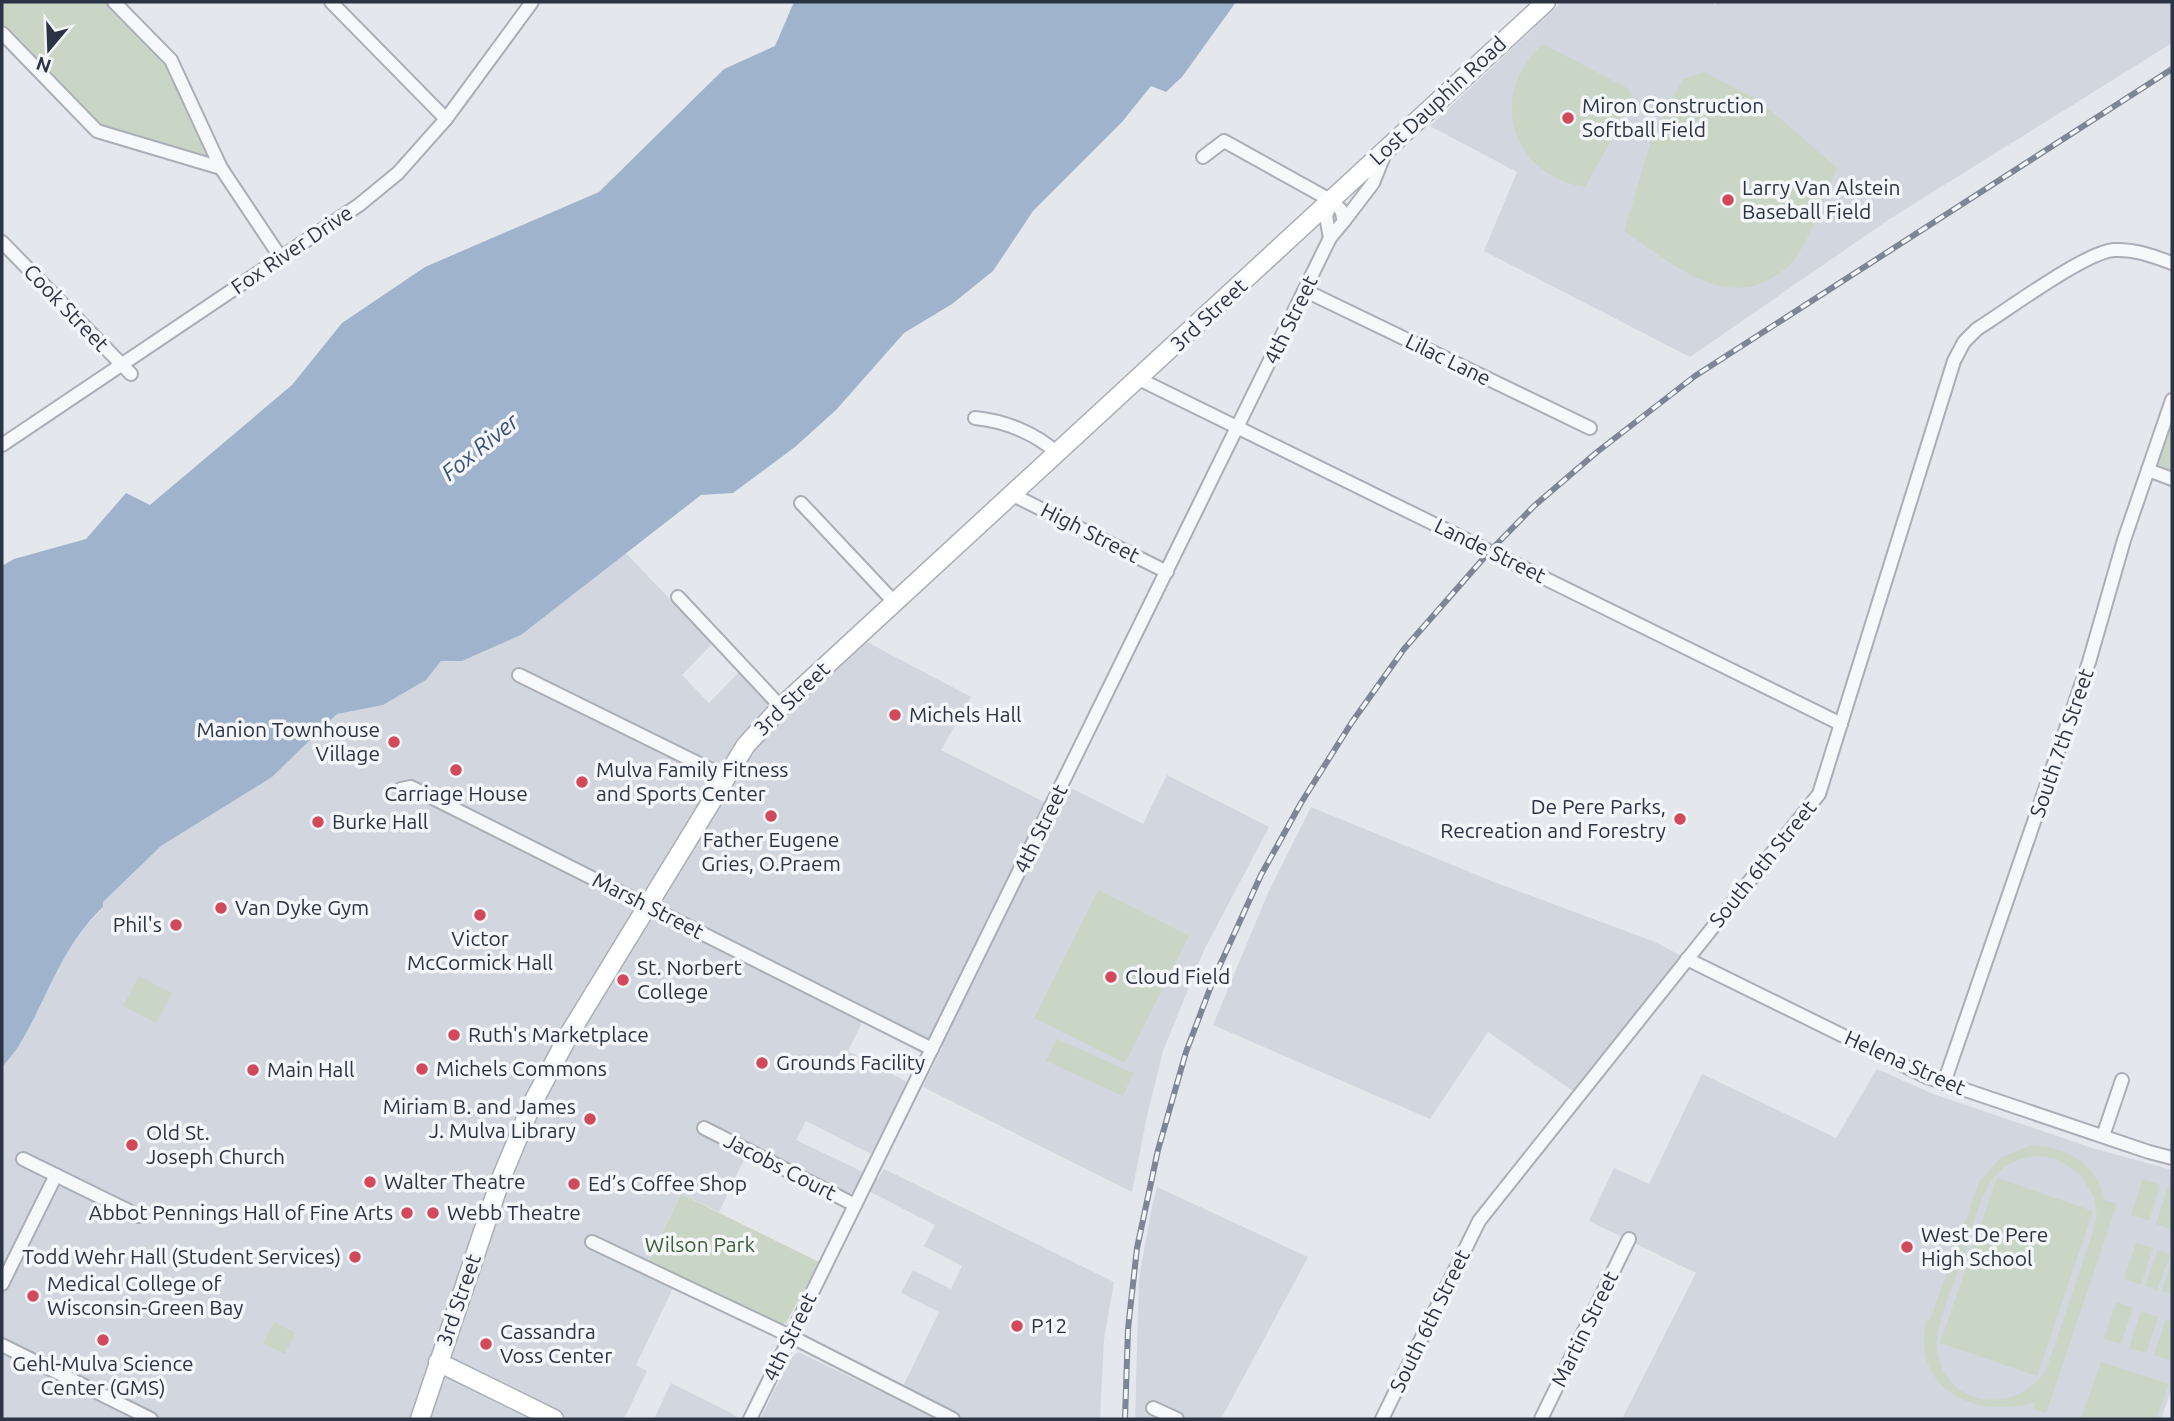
<svg xmlns="http://www.w3.org/2000/svg" width="2174" height="1421" font-family="Ubuntu,sans-serif">
<rect width="100%" height="100%" fill="#e4e7ec"/>
<g fill="#d2d6de">
<path d="M1562,2H1712L1715,5L1718,2H2172V43L1888,220L1690,357L1484,251L1517,172L1430,126Z"/>
<path d="M626,553L712,644L682,675L709,703L739,672L782,716L865,641L971,697L941,750L1060,810L1071,788L1143,824L1167,775L1269,827L1204,950L1163,1051L1147,1116L1132,1192L923,1087L943,1046L868,1010L848,1051L907,1082L871,1154L806,1121L796,1140L878,1179L884,1169L1114,1282L1104,1339L1100,1419H760L790,1359L798,1352L897,1399L939,1312L901,1293L913,1270L951,1289L962,1266L924,1246L935,1225L857,1185L852,1192L847,1195L750,1147L719,1212L681,1194L642,1273L673,1288L636,1365L647,1371L624,1419H570L547,1408L541,1419H2V1068L23,1040L60,965L77,935L103,908V902L161,846L272,777L337,714L383,705L426,680L441,661H462L521,635Z"/>
<path d="M1311,807L1494,882L1655,942L1687,959L1579,1095L1488,1032L1430,1119L1213,1025L1268,893Z"/>
<path d="M1877,1069L1933,1094L2092,1148L2172,1170V1388L2161,1419H1622L1696,1273L1589,1221L1614,1168L1649,1184L1702,1074L1836,1138Z"/>
<path d="M1157,1187L1308,1257L1221,1419H1135L1139,1279L1152,1206Z"/>
<path d="M671,1383L731,1413L739,1419H654Z"/>
</g>
<g fill="#c9d6c5" fill-rule="evenodd">
<path d="M2,2H114L171,60L221,168L97,131L2,33Z"/>
<path d="M1543,44L1629,89L1633,101L1585,187C1511,175 1486,95 1543,44Z"/>
<path d="M1704,72L1760,101L1837,168C1824,198 1813,234 1794,260C1787,269 1778,274 1768,280C1717,307 1664,257 1624,231L1654,131L1683,79Z"/>
<path d="M2172,400V479L2148,470Z"/>
<path d="M1098,890L1189,936L1125,1063L1034,1018Z"/>
<path d="M139,976L172,993L156,1023L123,1006Z"/>
<path d="M1057,1039L1133,1073L1123,1096L1046,1061Z"/>
<path d="M2029,1146C2065,1144 2096,1164 2105,1200L2117,1204L2046,1413L2033,1409L2035,1402C1974,1421 1909,1387 1927,1319L1930,1320L1979,1182L2000,1158ZM2040,1156L2057,1159L2080,1174L2094,1197L2097,1215L2093,1232L2046,1370C2016,1416 1946,1408 1937,1351C1936,1344 1937,1337 1938,1330C1945,1302 1957,1275 1966,1248C1973,1226 1979,1197 1993,1179C2004,1164 2021,1157 2040,1156Z"/>
<path d="M1997,1178L2093,1211L2037,1376L1940,1343Z"/>
<path d="M2143,1179L2160,1185L2149,1221L2131,1215Z"/>
<path d="M2168,1187L2172,1189V1230L2156,1224Z"/>
<path d="M681,1194L819,1262L786,1323L780,1325L648,1262Z"/>
<path d="M2136,1243L2153,1248L2141,1285L2124,1279Z"/>
<path d="M2158,1250L2170,1255L2157,1290L2145,1286Z"/>
<path d="M2172,1259V1294L2162,1291Z"/>
<path d="M2116,1302L2133,1308L2121,1344L2104,1339Z"/>
<path d="M2141,1311L2158,1317L2146,1353L2129,1348Z"/>
<path d="M2166,1319L2172,1321L2171,1361L2154,1355Z"/>
<path d="M274,1322L295,1333L285,1354L263,1343Z"/>
<path d="M2101,1362L2169,1384L2156,1419H2081Z"/>
</g>
<path fill="#9fb4cc" d="M794,2H1236L1182,77L1166,92L1151,86L1122,122L1033,211L993,271L952,304L904,333L836,410L795,447L733,493L701,495L521,635L462,661H441L426,680L383,705L337,714L272,777L161,846L103,902V907C63,945 50,991 24,1037C18,1049 9,1058 2,1068V566L14,559L86,539L126,493L150,505L292,385L342,323L425,267L599,192L724,69L775,46Z"/>
<g fill="none" stroke-linecap="round" stroke-linejoin="round">
<defs>
<g id="street">
<path d="M331,2L446,119"/>
<path d="M2,33L97,131L221,168L171,60L114,2"/>
<path d="M221,168L281,258"/>
<path d="M1344,221L1373,183L1385,153"/>
<path d="M1330,238L1326,216L1332,201"/>
<path d="M2,242L131,374"/>
<path d="M1306,291L1590,428"/>
<path d="M1139,379L1841,724"/>
<path d="M975,418C1005,421 1035,433 1057,453"/>
<path d="M2,445L359,205L398,173L446,119L532,2"/>
<path d="M2148,470L2172,479"/>
<path d="M1013,495L1167,572"/>
<path d="M801,503L895,603"/>
<path d="M678,597L781,707"/>
<path d="M519,675L726,777"/>
<path d="M401,789L411,787L932,1049"/>
<path d="M1687,959L1927,1077L2149,1152L2172,1158"/>
<path d="M1944,1083L2089,662L2124,540L2172,400"/>
<path d="M704,1128L855,1205"/>
<path d="M2103,1136L2122,1080"/>
<path d="M23,1159L139,1216"/>
<path d="M592,1242L790,1336L953,1419"/>
<path d="M2,1284L56,1175"/>
<path d="M2,1345L151,1419"/>
<path d="M1153,1408L1177,1419"/>
<path d="M750,1419L1330,238L1344,221L1341,210L1332,201L1224,141L1203,157"/>
<path d="M1382,1419L1479,1221L1819,794L1954,361L1964,342L1977,329C2006,311 2085,252 2114,250C2135,249 2153,256 2172,263"/>
<path d="M1541,1419L1629,1239"/>
</g>
<g id="secondary">
<path d="M438,1362L554,1419"/>
<path d="M420,1419L500,1181L532,1104L571,1031L746,745L781,707L1546,2"/>
</g>
</defs>
<use href="#street" stroke="#a9aeb7" stroke-width="16"/>
<use href="#secondary" stroke="#a9aeb7" stroke-width="21"/>
<use href="#street" stroke="#f7f8fa" stroke-width="12"/>
<use href="#secondary" stroke="#fff" stroke-width="18"/>
<defs>
<path id="rail" d="M1125,1419L1128,1329L1137,1248L1158,1150L1186,1052L1214,978L1261,875L1301,803L1352,722L1404,649L1490,551L1534,506L1597,452L1695,376L2172,69"/>
</defs>
<use href="#rail" stroke="#7d8696" stroke-width="6"/>
<use href="#rail" stroke="#f4f6f9" stroke-width="3.5" stroke-dasharray="10" stroke-linecap="butt"/>
</g>
<g fill="#d1495b" stroke="#f4f6f9" stroke-width="2.5">
<circle cx="1568" cy="118" r="7"/>
<circle cx="1728" cy="200" r="7"/>
<circle cx="895" cy="715" r="7"/>
<circle cx="394" cy="742" r="7"/>
<circle cx="456" cy="770" r="7"/>
<circle cx="582" cy="782" r="7"/>
<circle cx="771" cy="816" r="7"/>
<circle cx="1680" cy="819" r="7"/>
<circle cx="318" cy="822" r="7"/>
<circle cx="221" cy="908" r="7"/>
<circle cx="480" cy="915" r="7"/>
<circle cx="176" cy="925" r="7"/>
<circle cx="1111" cy="977" r="7"/>
<circle cx="623" cy="980" r="7"/>
<circle cx="454" cy="1035" r="7"/>
<circle cx="762" cy="1063" r="7"/>
<circle cx="422" cy="1069" r="7"/>
<circle cx="253" cy="1070" r="7"/>
<circle cx="590" cy="1119" r="7"/>
<circle cx="132" cy="1145" r="7"/>
<circle cx="370" cy="1182" r="7"/>
<circle cx="574" cy="1184" r="7"/>
<circle cx="407" cy="1213" r="7"/>
<circle cx="433" cy="1213" r="7"/>
<circle cx="1907" cy="1247" r="7"/>
<circle cx="355" cy="1257" r="7"/>
<circle cx="33" cy="1296" r="7"/>
<circle cx="1017" cy="1326" r="7"/>
<circle cx="103" cy="1340" r="7"/>
<circle cx="486" cy="1344" r="7"/>
</g>
<g text-anchor="middle" stroke-width="7" stroke-linejoin="round" paint-order="stroke">
<g font-size="21" fill="#2b3445" stroke="#f4f6f9">
<text transform="translate(1438 101) rotate(-43)" y="7">Lost Dauphin Road</text>
<text transform="translate(292 250) rotate(-34)" y="7">Fox River Drive</text>
<text transform="translate(66 308) rotate(46)" y="7">Cook Street</text>
<text transform="translate(1209 315) rotate(-43)" y="7">3rd Street</text>
<text transform="translate(1291 320) rotate(-64)" y="7">4th Street</text>
<text transform="translate(1448 360) rotate(26)" y="7">Lilac Lane</text>
<text transform="translate(1090 533) rotate(27)" y="7">High Street</text>
<text transform="translate(1490 551) rotate(26)" y="7">Lande Street</text>
<text transform="translate(792 699) rotate(-44)" y="7">3rd Street</text>
<text transform="translate(2062 743) rotate(-71)" y="7">South 7th Street</text>
<text transform="translate(1041 829) rotate(-64)" y="7">4th Street</text>
<text transform="translate(1763 864) rotate(-51)" y="7">South 6th Street</text>
<text transform="translate(648 906) rotate(27)" y="7">Marsh Street</text>
<text transform="translate(1905 1063) rotate(24)" y="7">Helena Street</text>
<text transform="translate(780 1167) rotate(27)" y="7">Jacobs Court</text>
<text transform="translate(459 1300) rotate(-71)" y="7">3rd Street</text>
<text transform="translate(1430 1321) rotate(-64)" y="7">South 6th Street</text>
<text transform="translate(1585 1329) rotate(-64)" y="7">Martin Street</text>
<text transform="translate(790 1337) rotate(-64)" y="7">4th Street</text>
</g>
<g font-size="21" fill="#2b3445" stroke="#f4f6f9" text-anchor="start">
<text x="1582" y="113">Miron Construction<tspan x="1582" dy="24">Softball Field</tspan></text>
<text x="1742" y="195">Larry Van Alstein<tspan x="1742" dy="24">Baseball Field</tspan></text>
<text x="909" y="722">Michels Hall</text>
<text x="380" y="737" text-anchor="end">Manion Townhouse<tspan x="380" dy="24">Village</tspan></text>
<text x="596" y="777">Mulva Family Fitness<tspan x="596" dy="24">and Sports Center</tspan></text>
<text x="456" y="801" text-anchor="middle">Carriage House</text>
<text x="1666" y="814" text-anchor="end">De Pere Parks,<tspan x="1666" dy="24">Recreation and Forestry</tspan></text>
<text x="332" y="829">Burke Hall</text>
<text x="771" y="847" text-anchor="middle">Father Eugene<tspan x="771" dy="24">Gries, O.Praem</tspan></text>
<text x="235" y="915">Van Dyke Gym</text>
<text x="162" y="932" text-anchor="end">Phil's</text>
<text x="480" y="946" text-anchor="middle">Victor<tspan x="480" dy="24">McCormick Hall</tspan></text>
<text x="637" y="975">St. Norbert<tspan x="637" dy="24">College</tspan></text>
<text x="1125" y="984">Cloud Field</text>
<text x="468" y="1042">Ruth's Marketplace</text>
<text x="776" y="1070">Grounds Facility</text>
<text x="436" y="1076">Michels Commons</text>
<text x="267" y="1077">Main Hall</text>
<text x="576" y="1114" text-anchor="end">Miriam B. and James<tspan x="576" dy="24">J. Mulva Library</tspan></text>
<text x="146" y="1140">Old St.<tspan x="146" dy="24">Joseph Church</tspan></text>
<text x="384" y="1189">Walter Theatre</text>
<text x="588" y="1191">Ed’s Coffee Shop</text>
<text x="393" y="1220" text-anchor="end">Abbot Pennings Hall of Fine Arts</text>
<text x="447" y="1220">Webb Theatre</text>
<text x="1921" y="1242">West De Pere<tspan x="1921" dy="24">High School</tspan></text>
<text x="341" y="1264" text-anchor="end">Todd Wehr Hall (Student Services)</text>
<text x="47" y="1291">Medical College of<tspan x="47" dy="24">Wisconsin-Green Bay</tspan></text>
<text x="1031" y="1333">P12</text>
<text x="500" y="1339">Cassandra<tspan x="500" dy="24">Voss Center</tspan></text>
<text x="103" y="1371" text-anchor="middle">Gehl-Mulva Science<tspan x="103" dy="24">Center (GMS)</tspan></text>
</g>
<g font-size="21" fill="#3f6138" stroke="#f4f6f9">
<text x="700" y="1252">Wilson Park</text>
</g>
<g font-size="23" font-style="italic" fill="#34527a" stroke="#f4f6f9">
<text transform="translate(480 447) rotate(-39)" y="8">Fox River</text>
</g>
</g>
<rect width="2174" height="1421" fill="none" stroke="#2b3445" stroke-width="7"/>
<g transform="translate(49 49) rotate(199)" stroke="#f4f6f9" stroke-width="5" paint-order="stroke">
<path d="M0-5L12 26L0 18L-12 26Z" fill="#2b3445"/>
<text y="-10" font-size="19" font-weight="bold" text-anchor="middle" fill="#2b3445">N</text>
</g>
</svg>
